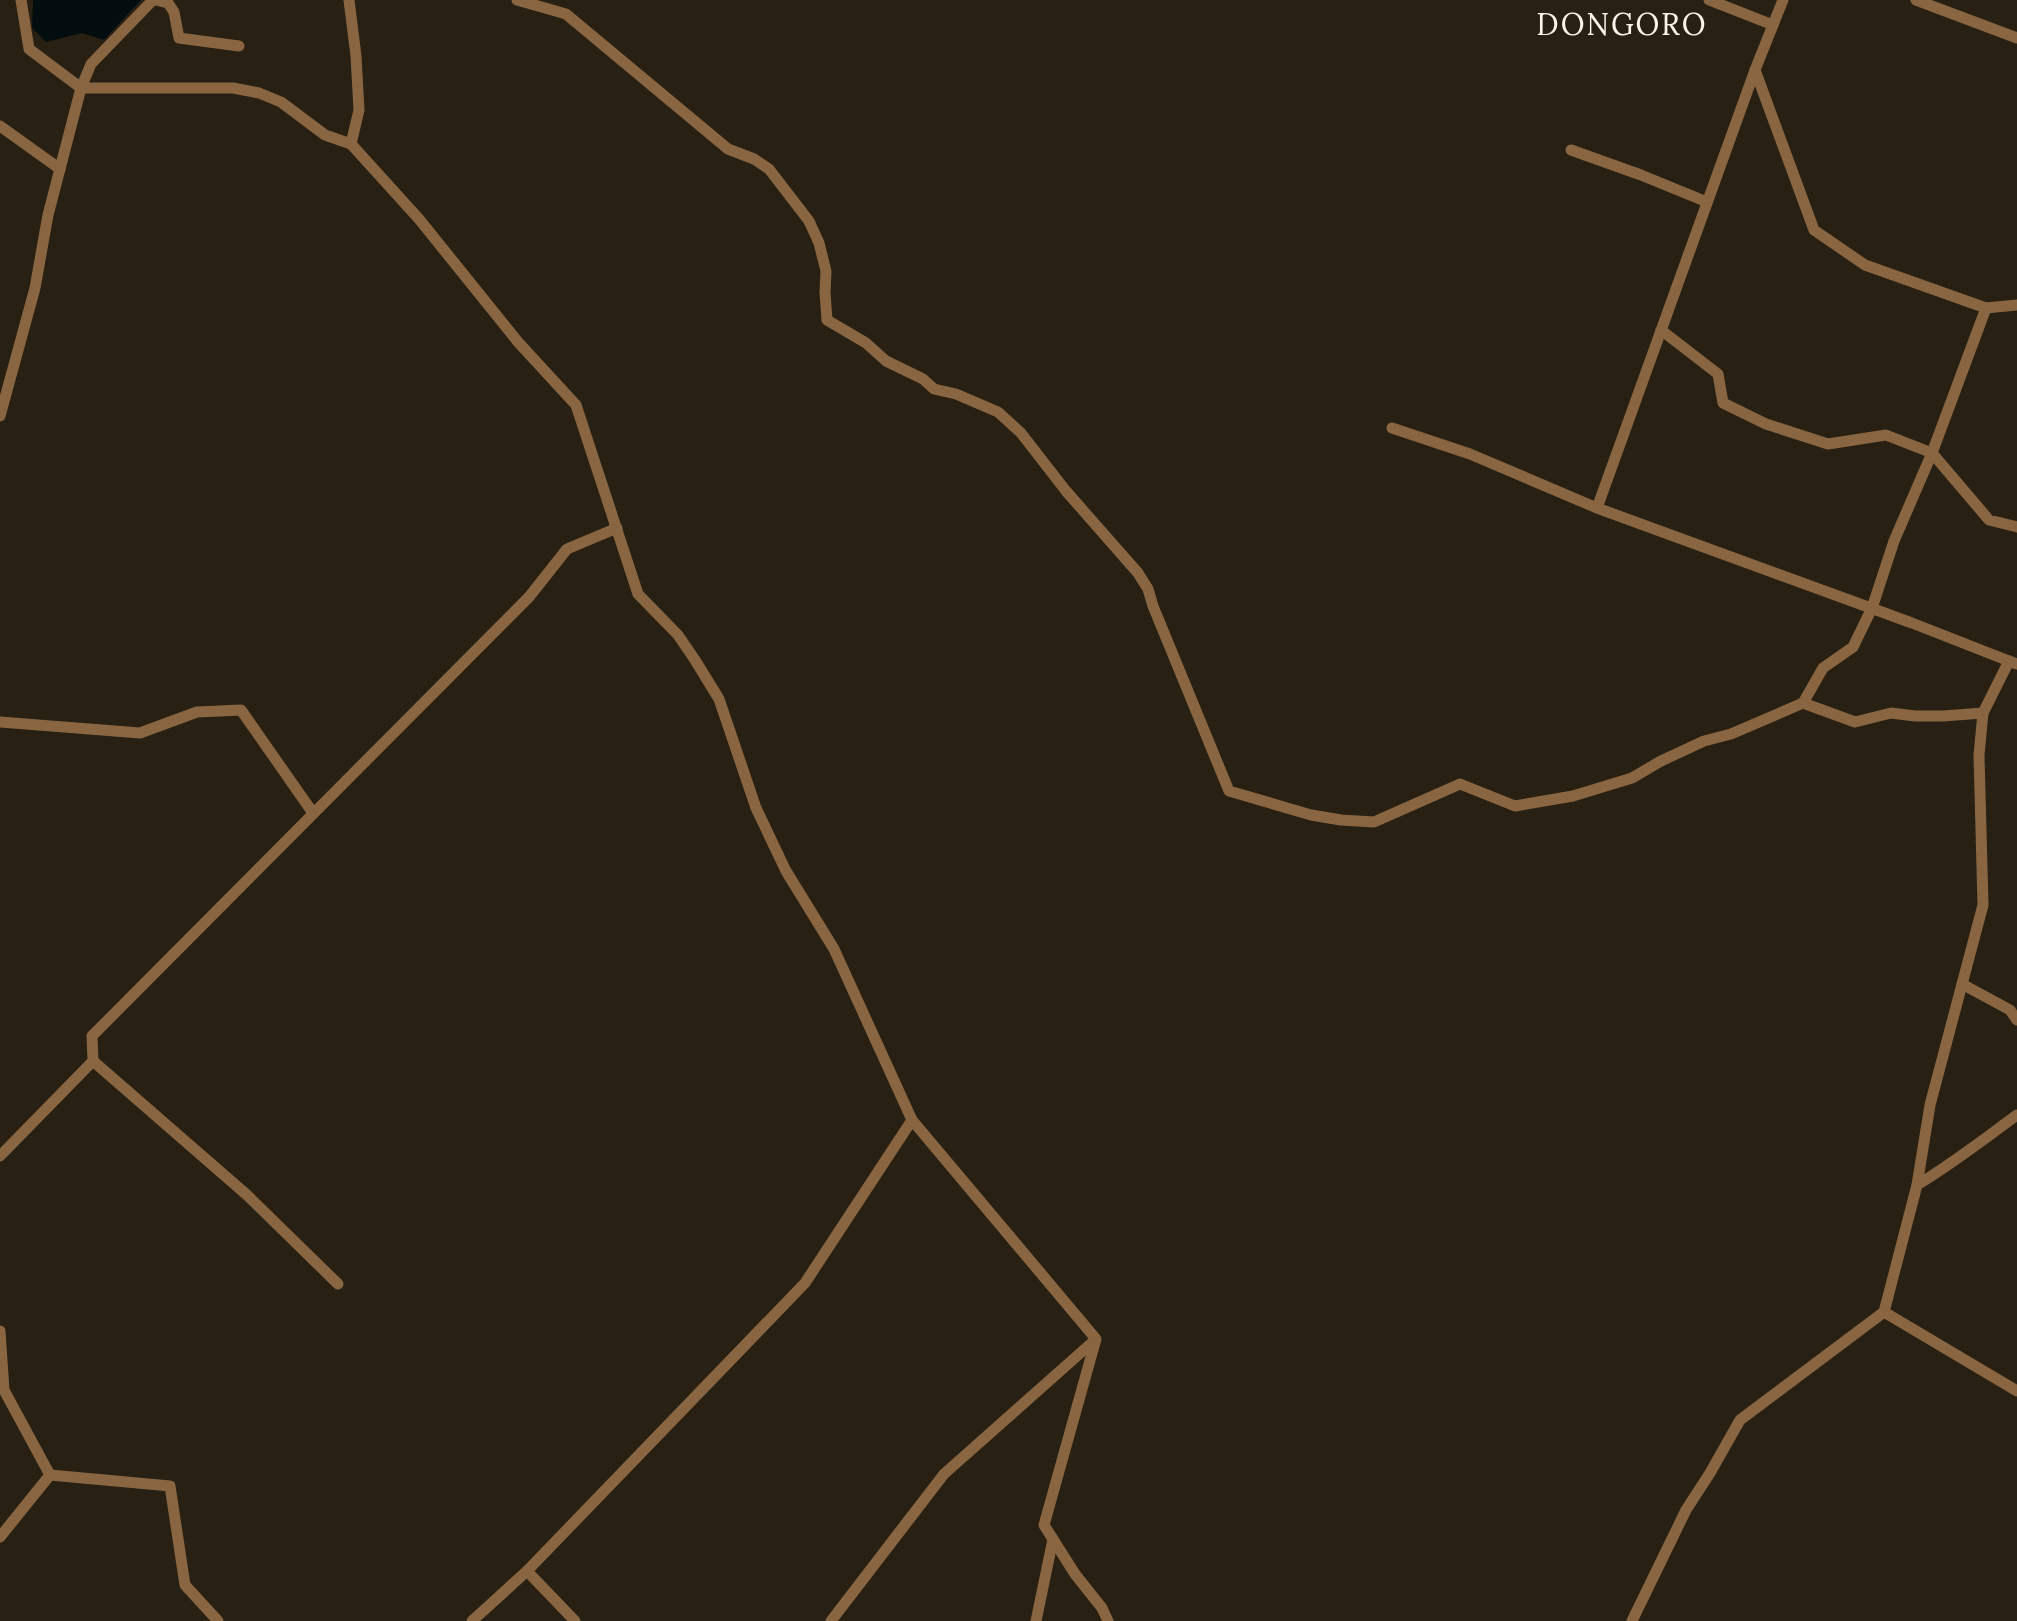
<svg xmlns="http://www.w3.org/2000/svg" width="2017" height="1621" font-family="Lora,serif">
<rect width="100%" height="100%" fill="#282012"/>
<path fill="#030d10" d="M33,0H141L104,40L82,33L46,42L32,28Z"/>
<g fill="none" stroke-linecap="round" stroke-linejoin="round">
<g stroke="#896641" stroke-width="11">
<path d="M21,0L29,49L81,88H233L259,93L281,102L325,135L351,144"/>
<path d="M156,0L168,3L174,12L179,38L239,46"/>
<path d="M349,0L356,56L359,110L351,144L419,219L518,342L576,405L638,594L678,635L695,660L719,699L756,808L786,871L834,949L912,1120L1096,1339L1044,1525L1075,1574L1102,1608L1108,1621"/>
<path d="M517,0L566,14L728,149L754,159L769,169L809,221L819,243L826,271L825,292L827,320L866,343L886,361L923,379L934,389L956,394L998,412L1021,433L1066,491L1138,573L1148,589L1153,606L1229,791L1311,815L1341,820L1374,822L1460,784L1515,806L1573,796L1632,778L1661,761L1704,741L1731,734L1803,703L1855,722L1891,713L1915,716H1943L1983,713L2009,661L2017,664"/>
<path d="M1709,0L1773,25"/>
<path d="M1783,0L1755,70L1597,508L1912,623L2009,661"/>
<path d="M1916,0L2017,38"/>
<path d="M1755,70L1814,230L1865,265L1986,308L2017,305"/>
<path d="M0,126L60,169"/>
<path d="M1571,150L1641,175L1707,202"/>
<path d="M1661,330L1718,374L1723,403L1766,424L1828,444L1886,435L1932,453L1989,520L2017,527"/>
<path d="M0,416L35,288L48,215L81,88L91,64L153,0"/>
<path d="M1392,428L1470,454L1597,508"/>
<path d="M1803,703L1823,668L1853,647L1872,608L1894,541L1932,453L1986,308"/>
<path d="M0,722L140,733L197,712L241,710L313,813"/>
<path d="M1962,984L2010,1010L2017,1020"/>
<path d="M93,1061L92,1036L529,597L567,549L617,528"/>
<path d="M0,1156L93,1061L247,1195L338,1284"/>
<path d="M1917,1185L1930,1105L1983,905L1979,755L1983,713"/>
<path d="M1884,1312L2017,1391"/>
<path d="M0,1331L4,1390L50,1475L0,1537"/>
<path d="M50,1475L170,1486L185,1585L218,1621"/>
<path d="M527,1571L575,1621"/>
<path d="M472,1621L527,1571L805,1283L912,1120"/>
<path d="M831,1621L944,1474L1095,1340"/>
<path d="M1036,1621L1053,1539"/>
<path d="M1632,1621L1686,1510L1710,1473L1740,1420L1884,1312L1917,1185C1952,1164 1984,1139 2017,1115"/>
</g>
</g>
<g text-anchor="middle" stroke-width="6" stroke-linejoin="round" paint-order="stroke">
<g font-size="30" letter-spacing="2" fill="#f9f5eb" stroke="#282012">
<text x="1622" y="35">DONGORO</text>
</g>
</g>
</svg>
